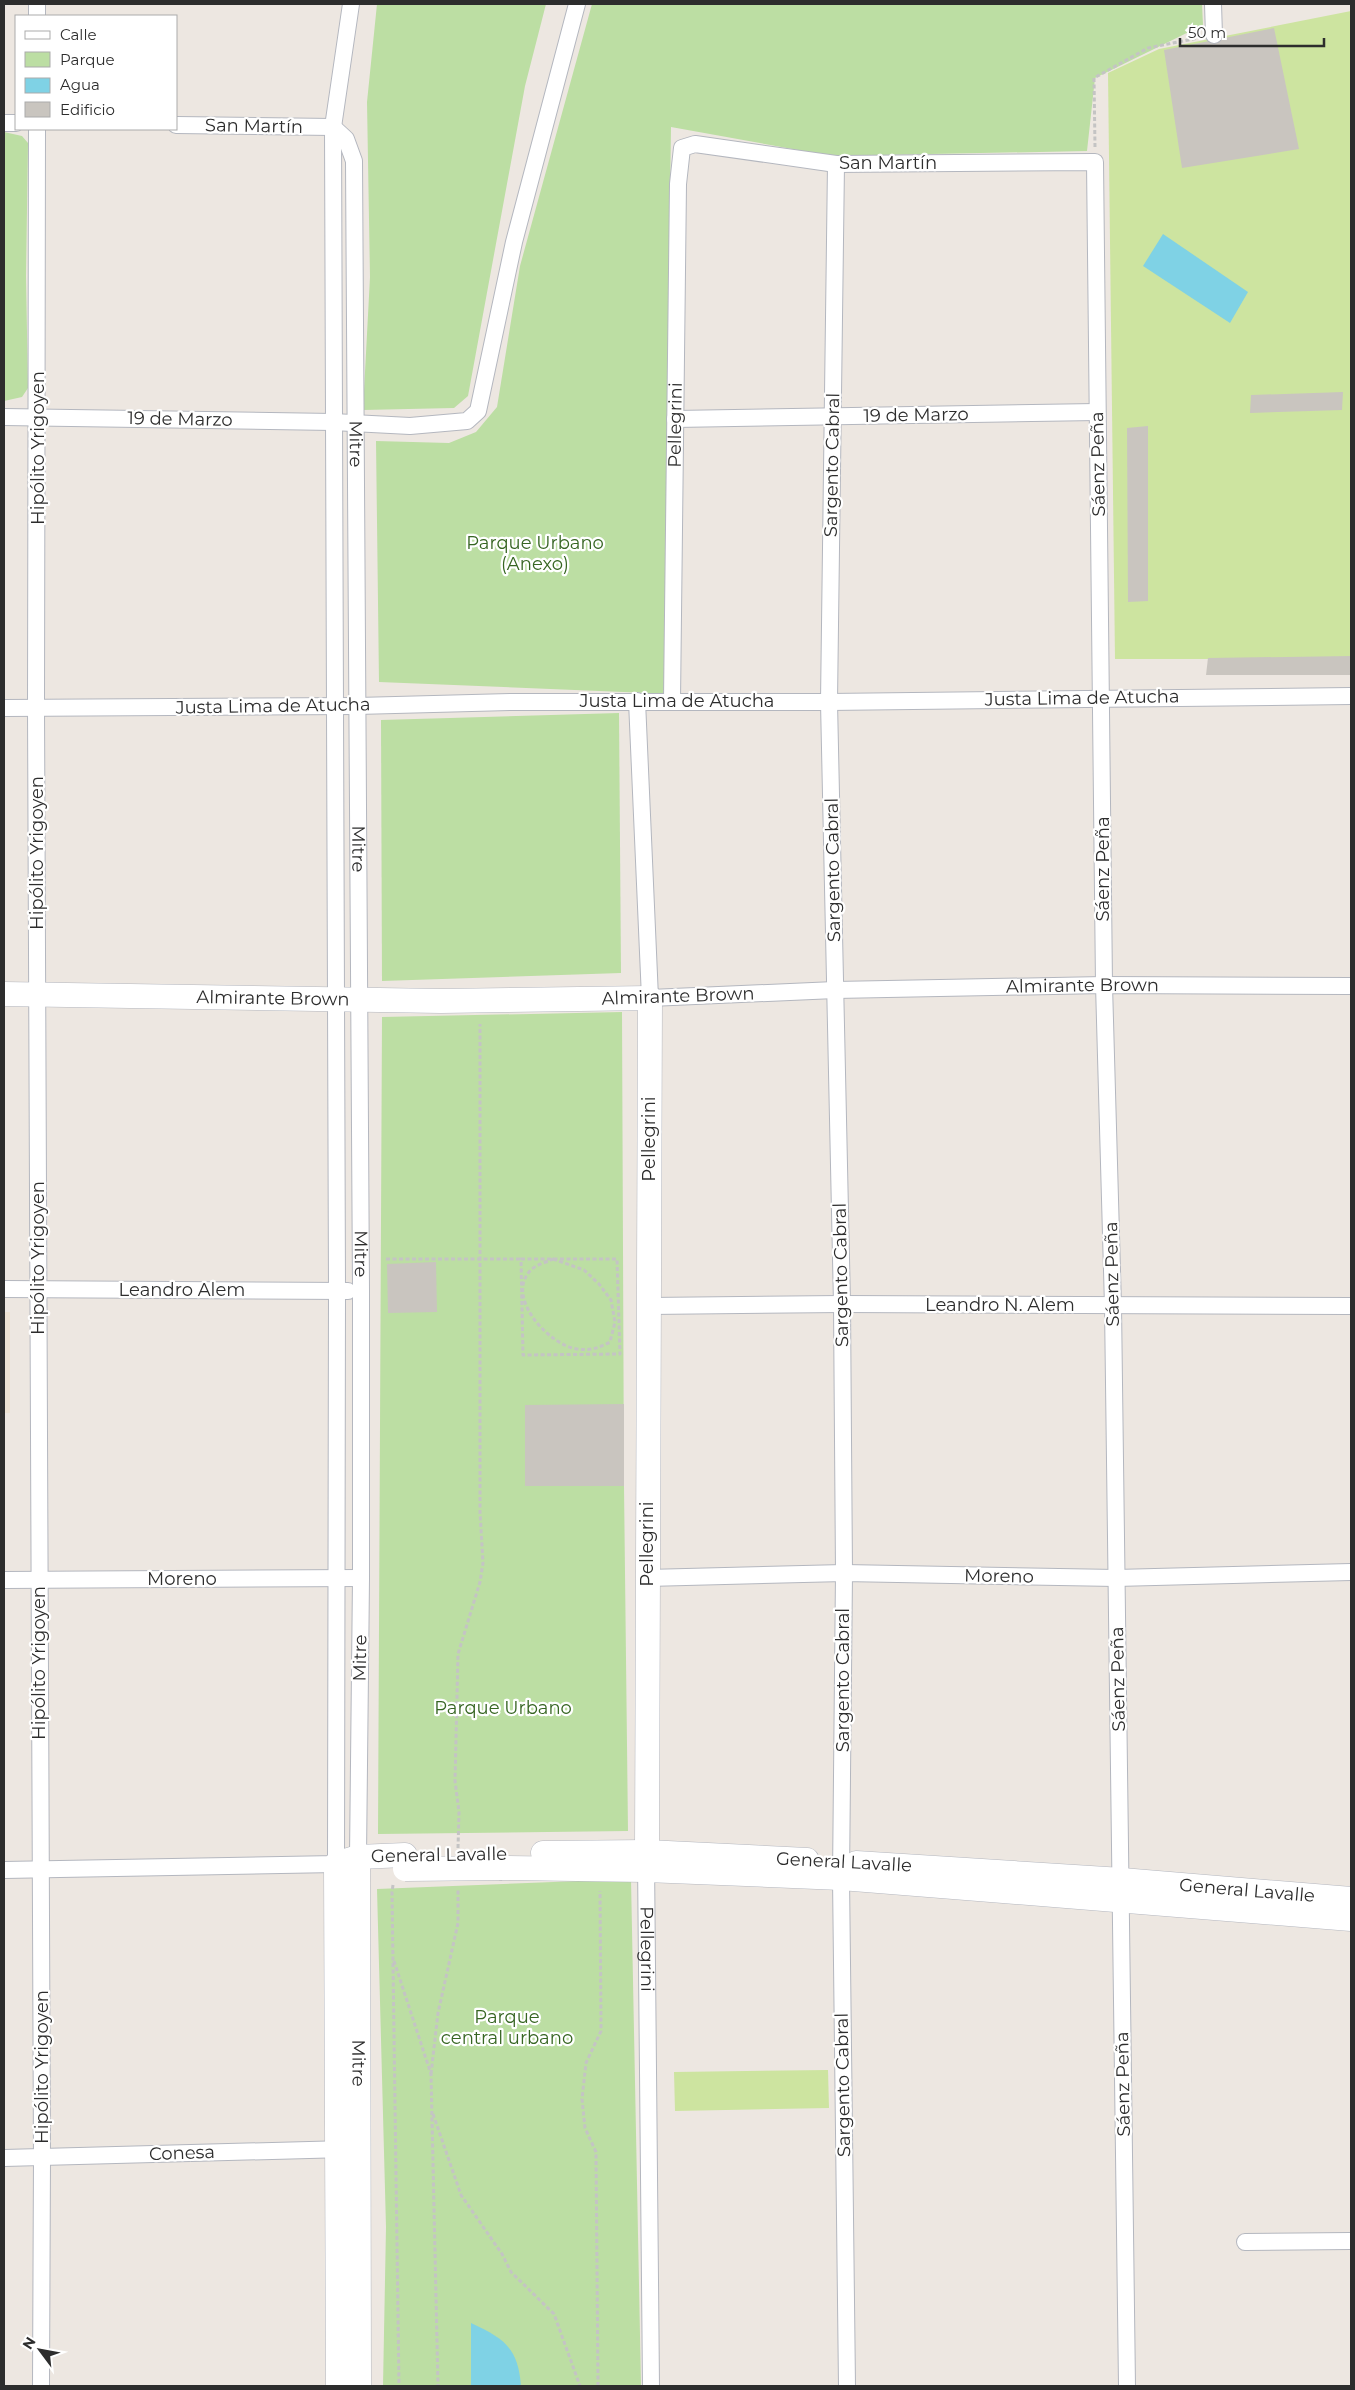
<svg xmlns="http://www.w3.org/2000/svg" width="1355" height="2390" font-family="Montserrat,sans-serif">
<rect width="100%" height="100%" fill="#ede7e1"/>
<rect fill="#ede2d3" x="4" y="1312" width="6" height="101"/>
<g fill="#bcdea3">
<path d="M377,4H546L525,86L468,396L454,408L363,410L370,277L367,102Z"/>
<path d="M592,4H1202L1203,25L1095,78L1087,151L831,156L671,127L667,418L672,694L379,682L376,441L449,443L476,432L497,407L520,266Z"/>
<path d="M4,132L22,136L28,143L26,276L28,388L22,397L4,401Z"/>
<path d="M619,713L621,973L382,981L381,720Z"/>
<path d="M622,1012L624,1486L628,1831L378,1834L382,1017Z"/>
<path d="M631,1879L641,2386H383L386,2227L377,1889Z"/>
</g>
<g fill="#cde4a0">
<path d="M1351,11V659H1115L1108,73L1159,49Z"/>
<path d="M828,2070L829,2108L675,2111L674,2072Z"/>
</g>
<g fill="#7fd2e5">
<path d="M1163,234L1248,292L1230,323L1143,266Z"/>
<path d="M471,2323C505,2339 518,2348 521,2386H471Z"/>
</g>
<g fill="#c9c5bf">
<path d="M1274,28L1299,149L1182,168L1164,50Z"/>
<path d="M1343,392L1342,410L1250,413L1251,395Z"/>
<path d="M1148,426V601L1128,602L1127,428Z"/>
<path d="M1351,656V675H1206L1208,658Z"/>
<path d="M436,1262L437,1312L388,1313L387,1264Z"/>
<path d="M624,1404V1486H525V1405Z"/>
</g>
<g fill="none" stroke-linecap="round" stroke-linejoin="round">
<defs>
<g id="street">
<path d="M37,4V16"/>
<path d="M1213,4L1214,35"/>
<path d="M4,123H16"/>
<path d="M176,125L333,127"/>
<path id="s1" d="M333,127L346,139L354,161L361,1290V1578L358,1857"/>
<path d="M37,129L36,708L42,2158L41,2386"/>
<path d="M836,164L829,702L842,1304L844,1573L841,1878L847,2386"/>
<path d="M4,417L333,422L410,426L467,421L478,411L514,242L577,4"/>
<path d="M675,419L1097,412"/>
<path id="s2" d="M637,701L650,998L835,990L1104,985L1351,986"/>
<path id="s3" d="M672,701L678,184L682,148L695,144L836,164L1095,162L1104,985L1113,1306L1127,2386"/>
<path d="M4,708L357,706L512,702H829L1351,696"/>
<path d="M4,1289L348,1291"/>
<path d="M649,1306L842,1304L1351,1306"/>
<path d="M647,1578L844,1573L1116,1578L1351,1572"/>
<path d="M4,1580L361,1578"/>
<path id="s4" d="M646,1861L651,2386"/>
<path d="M4,1870L336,1864L337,1291L333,127L351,4"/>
<path d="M4,2158L346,2149"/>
<path d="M1245,2242L1351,2241"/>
</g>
<g id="secondary">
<path id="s5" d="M4,994L441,1001L650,998L647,1852"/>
<path d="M543,1853L647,1852L807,1860"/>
<path id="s6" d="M358,1857L359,2386"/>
<path d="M342,1862L358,1857L405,1855"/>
<path id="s7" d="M856,1863L1122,1880L1351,1899"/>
<path d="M336,1864L338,2386"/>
<path d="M502,1868L646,1870L841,1878L1351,1919"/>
</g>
</defs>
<use href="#street" stroke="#b4b7bf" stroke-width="18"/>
<use href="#secondary" stroke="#b4b7bf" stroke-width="25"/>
<g stroke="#c4c4c4" stroke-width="3" stroke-dasharray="4 2.5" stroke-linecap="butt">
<path d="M1095,147L1094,78L1148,48L1198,38"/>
<path d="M386,1259H521"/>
<path d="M521,1259H617L620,1354L523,1355Z"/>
<path d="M553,1259L584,1270L599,1284L611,1300L615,1322L610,1342C599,1348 590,1351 577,1349C548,1345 503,1295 532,1269C538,1264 547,1262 553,1259Z"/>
<path d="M458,1848L459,1812L455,1781L458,1654L480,1582L483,1563L480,1512V1024"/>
<path d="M393,1885L392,1892L399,2386"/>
<path d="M394,1961L431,2074L438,2386"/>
<path d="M431,2074L438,2013L458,1923V1890"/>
<path d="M433,2114L461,2195L502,2254L511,2272L554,2314L580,2386"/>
<path d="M598,2386L596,2152L585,2128L582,2099L586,2063L601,2031L600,1891"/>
</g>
<use href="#street" stroke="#fff" stroke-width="16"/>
<use href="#secondary" stroke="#fff" stroke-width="24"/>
<defs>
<path id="secondary-bridge" d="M405,1869L502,1868"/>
</defs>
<use href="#secondary-bridge" stroke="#b4b7bf" stroke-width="25" stroke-linecap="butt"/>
<use href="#secondary-bridge" stroke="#fff" stroke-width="24"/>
</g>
<g text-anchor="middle" stroke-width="4.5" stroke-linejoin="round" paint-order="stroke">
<g font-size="18" fill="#2d2d2d" stroke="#fff">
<text transform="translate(254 126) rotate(1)" y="6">San Martín</text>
<text x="888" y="169">San Martín</text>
<text transform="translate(916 415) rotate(-1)" y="6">19 de Marzo</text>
<text transform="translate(180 419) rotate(1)" y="6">19 de Marzo</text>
<text dy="6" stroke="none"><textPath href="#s3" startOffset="276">Pellegrini</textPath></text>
<text dy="6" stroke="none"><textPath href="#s1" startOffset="324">Mitre</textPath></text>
<text transform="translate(38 448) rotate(-90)" y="6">Hipólito Yrigoyen</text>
<text transform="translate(1098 464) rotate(-91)" y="6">Sáenz Peña</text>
<text transform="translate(832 465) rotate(-89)" y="6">Sargento Cabral</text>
<text transform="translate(1082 698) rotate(-1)" y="6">Justa Lima de Atucha</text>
<text x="677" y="707">Justa Lima de Atucha</text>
<text transform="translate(273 706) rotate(-1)" y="6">Justa Lima de Atucha</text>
<text dy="6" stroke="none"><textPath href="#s1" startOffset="729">Mitre</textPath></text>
<text transform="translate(37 853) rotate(-90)" y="6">Hipólito Yrigoyen</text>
<text transform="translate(1103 869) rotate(-90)" y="6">Sáenz Peña</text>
<text transform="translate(833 870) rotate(-91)" y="6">Sargento Cabral</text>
<text dy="6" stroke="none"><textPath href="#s2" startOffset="730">Almirante Brown</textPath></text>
<text transform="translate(678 996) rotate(-2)" y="6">Almirante Brown</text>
<text dy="6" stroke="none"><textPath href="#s5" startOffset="269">Almirante Brown</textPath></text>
<text transform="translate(649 1139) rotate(-90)" y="6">Pellegrini</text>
<text dy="6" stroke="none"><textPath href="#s1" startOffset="1134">Mitre</textPath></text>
<text transform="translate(38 1258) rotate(-90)" y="6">Hipólito Yrigoyen</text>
<text transform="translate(1112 1274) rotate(-91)" y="6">Sáenz Peña</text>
<text transform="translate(841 1275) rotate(-91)" y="6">Sargento Cabral</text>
<text x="182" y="1296">Leandro Alem</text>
<text x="1000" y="1311">Leandro N. Alem</text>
<text transform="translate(647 1544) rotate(-90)" y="6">Pellegrini</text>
<text transform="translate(999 1576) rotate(1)" y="6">Moreno</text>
<text x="182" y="1585">Moreno</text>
<text transform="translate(360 1658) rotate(-89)" y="6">Mitre</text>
<text transform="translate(39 1663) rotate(-90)" y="6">Hipólito Yrigoyen</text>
<text transform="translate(1118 1679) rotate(-91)" y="6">Sáenz Peña</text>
<text transform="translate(843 1680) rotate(-90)" y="6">Sargento Cabral</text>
<text transform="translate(439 1855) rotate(-1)" y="6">General Lavalle</text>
<text transform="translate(844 1862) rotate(3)" y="6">General Lavalle</text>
<text dy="6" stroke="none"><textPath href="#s7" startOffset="392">General Lavalle</textPath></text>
<text dy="6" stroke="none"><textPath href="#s4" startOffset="88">Pellegrini</textPath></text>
<text dy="6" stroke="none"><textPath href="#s6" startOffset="206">Mitre</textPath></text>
<text transform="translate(42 2067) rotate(-90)" y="6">Hipólito Yrigoyen</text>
<text transform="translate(1123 2084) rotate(-91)" y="6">Sáenz Peña</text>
<text transform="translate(843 2085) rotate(-91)" y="6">Sargento Cabral</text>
<text transform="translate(182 2153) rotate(-2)" y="6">Conesa</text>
</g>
<g font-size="18" fill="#366522" stroke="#fff">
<text x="535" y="549">Parque Urbano<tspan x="535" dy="21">(Anexo)</tspan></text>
<text x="503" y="1714">Parque Urbano</text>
<text x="507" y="2023">Parque<tspan x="507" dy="21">central urbano</tspan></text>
</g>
</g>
<rect width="1355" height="2390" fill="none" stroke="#2d2d2d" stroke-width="10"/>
<rect x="15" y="15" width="162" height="115" fill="#ffffff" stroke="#ababab"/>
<rect x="25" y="31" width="25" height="8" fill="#ffffff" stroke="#ababab"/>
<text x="60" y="40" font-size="15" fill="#2d2d2d">Calle</text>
<rect x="25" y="52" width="25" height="15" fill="#bcdea3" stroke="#ababab"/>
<text x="60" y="65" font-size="15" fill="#2d2d2d">Parque</text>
<rect x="25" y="78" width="25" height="15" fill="#7fd2e5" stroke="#ababab"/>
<text x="60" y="90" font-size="15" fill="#2d2d2d">Agua</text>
<rect x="25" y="102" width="25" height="15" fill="#c9c5bf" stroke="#ababab"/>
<text x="60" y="115" font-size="15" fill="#2d2d2d">Edificio</text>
<g transform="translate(40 2350) rotate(302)" stroke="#ffffff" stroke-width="4" paint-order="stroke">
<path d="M0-4L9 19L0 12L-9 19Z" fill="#2d2d2d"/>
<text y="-8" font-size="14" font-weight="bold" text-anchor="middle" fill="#2d2d2d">N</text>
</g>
<path d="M1180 38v8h144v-8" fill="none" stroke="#2d2d2d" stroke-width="2.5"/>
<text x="1188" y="38" font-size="15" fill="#2d2d2d" stroke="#ffffff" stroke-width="4" paint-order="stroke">50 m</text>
</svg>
